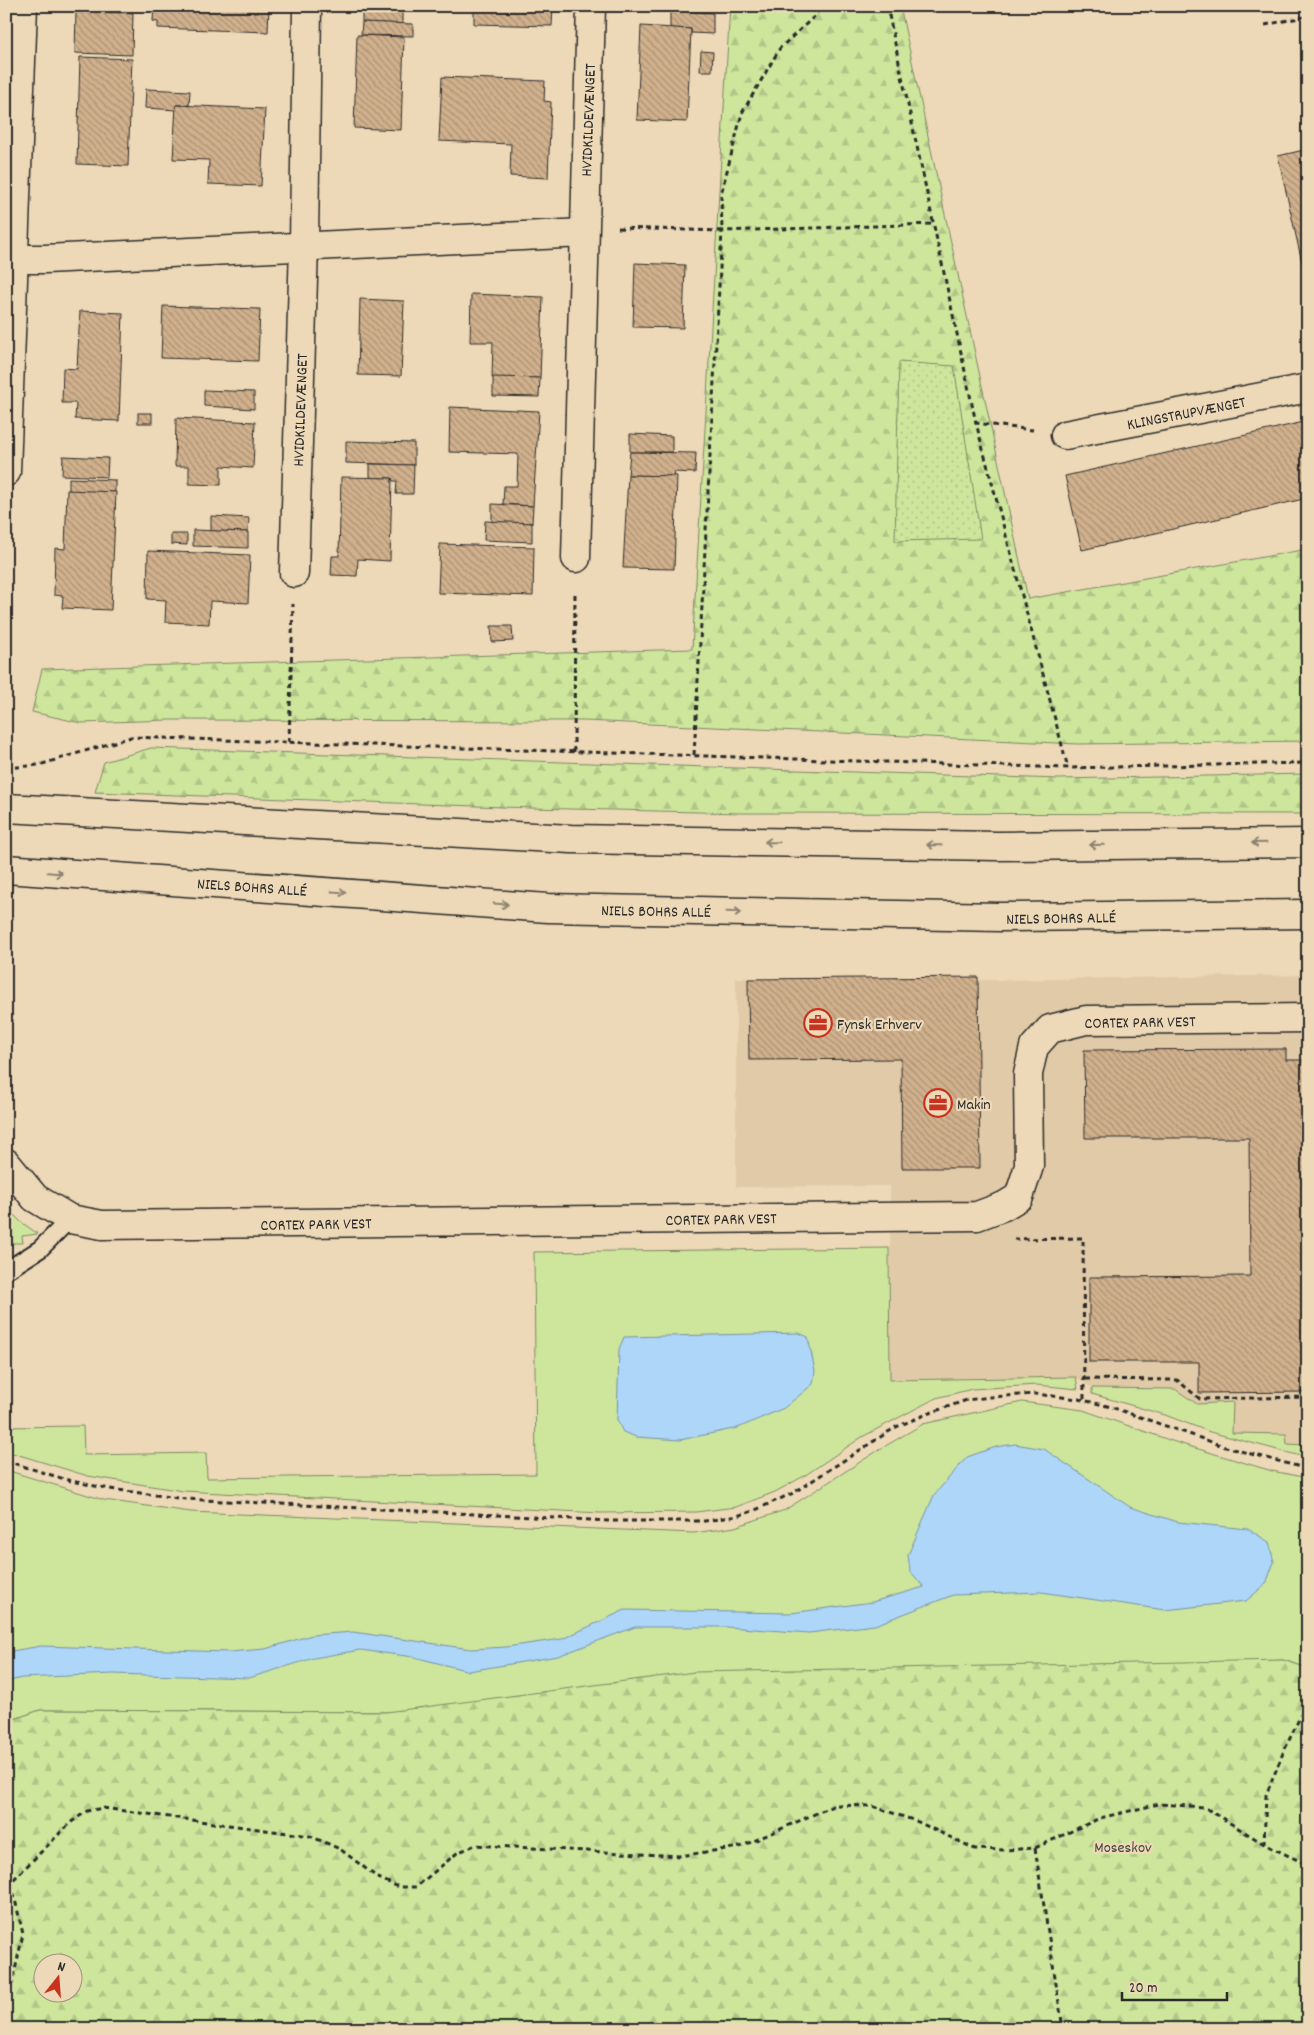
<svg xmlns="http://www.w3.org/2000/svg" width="1314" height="2035" font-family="Dekko,sans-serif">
<defs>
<pattern id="forest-firs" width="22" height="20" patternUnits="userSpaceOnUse" patternTransform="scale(1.25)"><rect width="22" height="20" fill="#cde69c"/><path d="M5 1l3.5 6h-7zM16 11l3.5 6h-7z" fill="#b0c587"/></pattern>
<pattern id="park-dots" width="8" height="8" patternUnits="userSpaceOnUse" patternTransform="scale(1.25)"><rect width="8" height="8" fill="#cde69c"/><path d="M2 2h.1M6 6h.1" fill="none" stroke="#b0c587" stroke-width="1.8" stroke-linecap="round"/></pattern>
<pattern id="building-back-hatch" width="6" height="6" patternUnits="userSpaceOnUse" patternTransform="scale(1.25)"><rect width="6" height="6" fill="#d1b18d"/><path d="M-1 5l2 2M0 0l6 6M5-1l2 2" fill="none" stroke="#aa9073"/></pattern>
</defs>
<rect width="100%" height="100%" fill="#edd9b7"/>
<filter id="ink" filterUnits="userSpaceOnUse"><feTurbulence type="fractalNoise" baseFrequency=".02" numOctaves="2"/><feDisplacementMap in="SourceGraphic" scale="10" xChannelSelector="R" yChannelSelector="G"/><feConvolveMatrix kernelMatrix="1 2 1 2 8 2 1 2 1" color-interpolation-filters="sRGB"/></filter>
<g filter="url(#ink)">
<path fill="#e1caa7" d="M1308,975V1445L1287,1444L1286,1434L1232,1433V1403L1197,1404L1175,1389L1092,1388L1076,1377L890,1380V1186L736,1187V978L991,980Z"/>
<g fill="#cde69c" stroke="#7c8864">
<path d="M6,1207L21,1222L38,1234L22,1236L23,1243H6Z"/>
<path d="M889,1248L890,1380L1076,1377L1078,1389L1037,1385L972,1389L936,1398L862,1437L804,1476L775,1492L736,1507L696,1512L600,1513L183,1491L88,1476L6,1451V1427L83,1426L84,1455L206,1453L207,1478L536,1474L534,1252Z"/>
<path d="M1092,1388L1175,1389L1197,1404L1233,1402L1232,1433L1286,1434L1287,1444L1308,1445V1458L1210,1432L1165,1415L1092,1394Z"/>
<path d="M1022,1402L1083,1410L1175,1442L1272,1471L1308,1478V1668L1283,1660L386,1712L40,1710L6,1722V1470L104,1500L191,1512L694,1533L735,1527L785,1510L882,1448L923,1424Z"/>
</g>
<g fill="url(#forest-firs)" stroke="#7c8864" fill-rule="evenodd">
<path d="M730,6H900L1028,599L1308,549V741L1078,744L585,721L168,720L81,723L32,712L42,669L692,649Z"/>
<path d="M151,748L1059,779L1308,774V814L741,813L530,808L95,792L104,762Z"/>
<path d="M1283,1660L1308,1668V2029H6V1722L40,1710L386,1712L695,1672ZM42,1962H72V1992H42Z"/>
</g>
<path fill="url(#park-dots)" stroke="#7c8864" d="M899,362L954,366L981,539L895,541Z"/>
<g fill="#add6f8" stroke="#7992a6">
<path d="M799,1333L808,1337L815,1371L813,1384L784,1408L738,1428L680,1440L636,1437L623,1432L617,1420L619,1349L624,1337Z"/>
<path d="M1015,1444L1044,1449L1130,1507L1178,1522L1248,1529L1269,1542L1274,1562L1266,1584L1246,1601L1165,1610L1041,1592L953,1595L875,1625L809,1633L727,1627H635L558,1656L469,1671L414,1657L360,1650L314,1658L249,1678L113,1674L22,1678L6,1682V1652L41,1646L229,1652L265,1649L312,1635L353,1632L471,1649L506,1647L562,1639L625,1610L791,1613L872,1602L924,1587L910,1571L908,1555L934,1495L967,1457L996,1447Z"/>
</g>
<g fill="url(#building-back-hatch)" stroke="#2b2b2b">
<path d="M154,6H269L268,32L158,28V22L153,21Z"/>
<path d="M362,6H402V24L362,22Z"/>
<path d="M474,6H553L552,26L474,24Z"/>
<path d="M639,6H666V10L639,9Z"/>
<path d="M670,10L713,13V34L691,33V29L670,28Z"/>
<path d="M76,11L133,13L132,55L75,53Z"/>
<path d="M362,22L413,24V36L361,35Z"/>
<path d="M641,26L691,29L687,122L637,120Z"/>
<path d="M357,35L404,37L401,130L354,128Z"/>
<path d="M701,51L713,52L712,71H700Z"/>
<path d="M80,57L132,59L128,166L77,164Z"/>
<path d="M442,77L545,81L544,101L551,102L548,178L510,176L511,144L439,141Z"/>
<path d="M146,89L190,91L189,105H176V110L145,108Z"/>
<path d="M176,105L265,109L261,186L208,184L209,160L173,159Z"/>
<path d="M1308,149V289L1278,156Z"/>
<path d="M635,263L685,265L683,328L633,327Z"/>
<path d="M471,294L543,297L540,378H492L493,342H470Z"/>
<path d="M360,299L404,301L401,376L358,375Z"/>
<path d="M163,306L260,309L258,361L161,358Z"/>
<path d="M80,311L123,313L119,421L75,419L76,403H62L63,368L77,369Z"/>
<path d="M493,377L540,378L539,397L493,396Z"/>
<path d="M204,390L254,392V409L204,406Z"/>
<path d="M450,407L539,411L533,506L503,504L504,486H517L518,454L449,452Z"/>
<rect x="138" y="413" width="14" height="10"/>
<path d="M176,418L255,422L253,468L221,466V485L189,484V466H175Z"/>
<path d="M1308,421V498L1082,550L1065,476Z"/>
<path d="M630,434L672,436V452H630Z"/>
<path d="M346,441L414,443V465L346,463Z"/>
<path d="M630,452L696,453L695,473L674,472L675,476L628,475Z"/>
<path d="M63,456L108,458L107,477L62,475Z"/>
<path d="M370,464L414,465L413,494H396L397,481H393L392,478H370Z"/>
<path d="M628,475L677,476L674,569L623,568Z"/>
<path d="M341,477L392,478L390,561L358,559L357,576L331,575L332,556H339Z"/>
<path d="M69,478L115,480V492L69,491Z"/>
<path d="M67,490L116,492L111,610L62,608L63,596L54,595L55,548L65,549Z"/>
<path d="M492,504L533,506L532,523L492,522Z"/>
<path d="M211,516L249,518L248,532L211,531Z"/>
<path d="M485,521L532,523V542L484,540Z"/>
<path d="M193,530L248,532V548L193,546Z"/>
<path d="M171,534H187V545L171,544Z"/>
<path d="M440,544L534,547L533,596L438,593Z"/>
<path d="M148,551L250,555L248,603L210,601L209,624L165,622L166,600L147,599Z"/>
<path d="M491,626H512L513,641L492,642Z"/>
<path d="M978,977L980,1168H902L901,1059L749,1060L748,979Z"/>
<path d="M1286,1049V1060H1308V1392L1199,1393V1362H1089V1277L1250,1276L1249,1138H1085L1084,1050Z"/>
</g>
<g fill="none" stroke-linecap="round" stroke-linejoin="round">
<defs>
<path id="service" d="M7,1270L40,1249L70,1219"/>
<g id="minor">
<path d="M6,259H45L584,233"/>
<path d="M1065,435L1308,388"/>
<path d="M6,472L23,6"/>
<path d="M576,558L591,6"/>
<path d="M294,573L304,246L307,6"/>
<path d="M6,1163L35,1198L70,1219L102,1225L977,1216L1004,1206L1019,1197L1029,1166L1028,1074L1034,1047L1050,1029L1086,1020L1308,1018"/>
</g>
<g id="tertiary">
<path d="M6,808L571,839L997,846L1308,843"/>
<path d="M6,869L548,908L1001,917L1308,914"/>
</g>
</defs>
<use href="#service" stroke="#2b2b2b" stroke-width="20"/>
<use href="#minor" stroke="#2b2b2b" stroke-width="31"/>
<use href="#tertiary" stroke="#2b2b2b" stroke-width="31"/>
<g stroke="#2b2b2b" stroke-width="3" stroke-dasharray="5 4" stroke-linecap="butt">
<path d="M887,6L976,423"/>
<path d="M1265,25L1308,16"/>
<path d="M618,228L722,231L721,194L742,113L780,48L816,15L821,6"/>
<path d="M1033,430L976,423L1068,768"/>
<path d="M289,742L293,604"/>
<path d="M574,752L575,590"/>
<path d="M694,755L722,231L934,224"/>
<path d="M6,768L39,765L131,737L1068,768L1308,763"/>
<path d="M1014,1239L1083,1238L1084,1401"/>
<path d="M1085,1379L1177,1380L1200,1399L1308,1397"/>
<path d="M6,1461L71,1481L110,1489L186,1499L611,1521H705L737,1516L753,1511L793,1493L896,1427L927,1414L967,1400L990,1397L1035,1394L1079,1399L1111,1407L1229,1448L1308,1469"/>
<path d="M1264,1844L1266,1795L1283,1753L1308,1700"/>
<path d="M1035,1848L1063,2029"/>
<path d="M6,1884L11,1882L70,1823L87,1811L103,1808L310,1836L340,1849L378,1878L399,1887H416L457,1853L475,1845L679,1856L740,1847L835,1805L872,1806L916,1821L975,1849L1004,1850L1035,1848L1100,1818L1159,1804L1204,1807L1264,1844L1308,1865"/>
<path d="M6,1993L12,1984L23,1934L11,1882"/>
</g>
<use href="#service" stroke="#edd9b7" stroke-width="16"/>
<use href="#minor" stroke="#edd9b7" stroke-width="28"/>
<use href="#tertiary" stroke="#edd9b7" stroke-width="28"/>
</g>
<defs><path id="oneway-shaft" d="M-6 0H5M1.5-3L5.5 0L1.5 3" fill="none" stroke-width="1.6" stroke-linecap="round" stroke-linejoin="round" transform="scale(1.25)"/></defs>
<g stroke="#8c8271">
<use href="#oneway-shaft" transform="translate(772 842) rotate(-179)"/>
<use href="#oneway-shaft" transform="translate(1259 843) rotate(179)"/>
<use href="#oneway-shaft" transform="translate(934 845) rotate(-179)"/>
<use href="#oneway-shaft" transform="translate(1097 845) rotate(179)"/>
<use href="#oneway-shaft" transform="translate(55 873) rotate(5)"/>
<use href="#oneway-shaft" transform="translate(339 892) rotate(4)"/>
<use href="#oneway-shaft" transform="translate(501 904) rotate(4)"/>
<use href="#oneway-shaft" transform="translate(734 912) rotate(1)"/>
</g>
</g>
<defs>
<symbol id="office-ring" viewBox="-11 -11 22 22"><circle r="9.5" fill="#edd9b7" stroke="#c8321e" stroke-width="1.5"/><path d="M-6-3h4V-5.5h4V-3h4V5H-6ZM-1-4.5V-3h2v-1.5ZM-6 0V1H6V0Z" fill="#c8321e"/></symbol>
</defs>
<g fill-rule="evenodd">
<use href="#office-ring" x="802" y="1007" width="32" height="32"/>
<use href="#office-ring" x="922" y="1087" width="32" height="32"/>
</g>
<g text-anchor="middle" stroke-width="4.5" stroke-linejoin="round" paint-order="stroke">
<g font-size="16" fill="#2b2b2b" stroke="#edd9b7">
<text transform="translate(587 120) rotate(-88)" y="6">HVIDKILDEVÆNGET</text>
<text transform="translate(299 410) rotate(-88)" y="6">HVIDKILDEVÆNGET</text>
<text transform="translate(1186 412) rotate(-11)" y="6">KLINGSTRUPVÆNGET</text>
<text transform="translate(252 886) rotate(4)" y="6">NIELS BOHRS ALLÉ</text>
<text transform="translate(656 910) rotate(1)" y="6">NIELS BOHRS ALLÉ</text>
<text transform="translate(1061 917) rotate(-1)" y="6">NIELS BOHRS ALLÉ</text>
<text transform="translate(1140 1021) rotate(-1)" y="6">CORTEX PARK VEST</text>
<text transform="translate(721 1218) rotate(-1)" y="6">CORTEX PARK VEST</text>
<text transform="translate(316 1223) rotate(-1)" y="6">CORTEX PARK VEST</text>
</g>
<g font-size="16" fill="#2b2b2b" stroke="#edd9b7" text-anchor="start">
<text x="837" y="1029">Fynsk Erhverv</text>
<text x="957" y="1109">Makin</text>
</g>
<g font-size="16" fill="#43473c" stroke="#edd9b7">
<text x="1123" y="1852">Moseskov</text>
</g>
</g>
<rect width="1314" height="2035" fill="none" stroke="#edd9b7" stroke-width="25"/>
<rect x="12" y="12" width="1289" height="2010" fill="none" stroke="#2b2b2b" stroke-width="2" filter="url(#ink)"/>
<g transform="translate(58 1978) rotate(17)"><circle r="24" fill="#edd9b7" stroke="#9f937f"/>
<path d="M0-4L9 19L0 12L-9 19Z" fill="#c8321e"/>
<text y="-8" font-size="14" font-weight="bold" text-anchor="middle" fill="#2b2b2b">N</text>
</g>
<path d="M1122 1992v8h105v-8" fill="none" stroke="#2b2b2b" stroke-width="2.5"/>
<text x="1129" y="1992" font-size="15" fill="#2b2b2b" stroke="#edd9b7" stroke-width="4" paint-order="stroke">20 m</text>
</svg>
